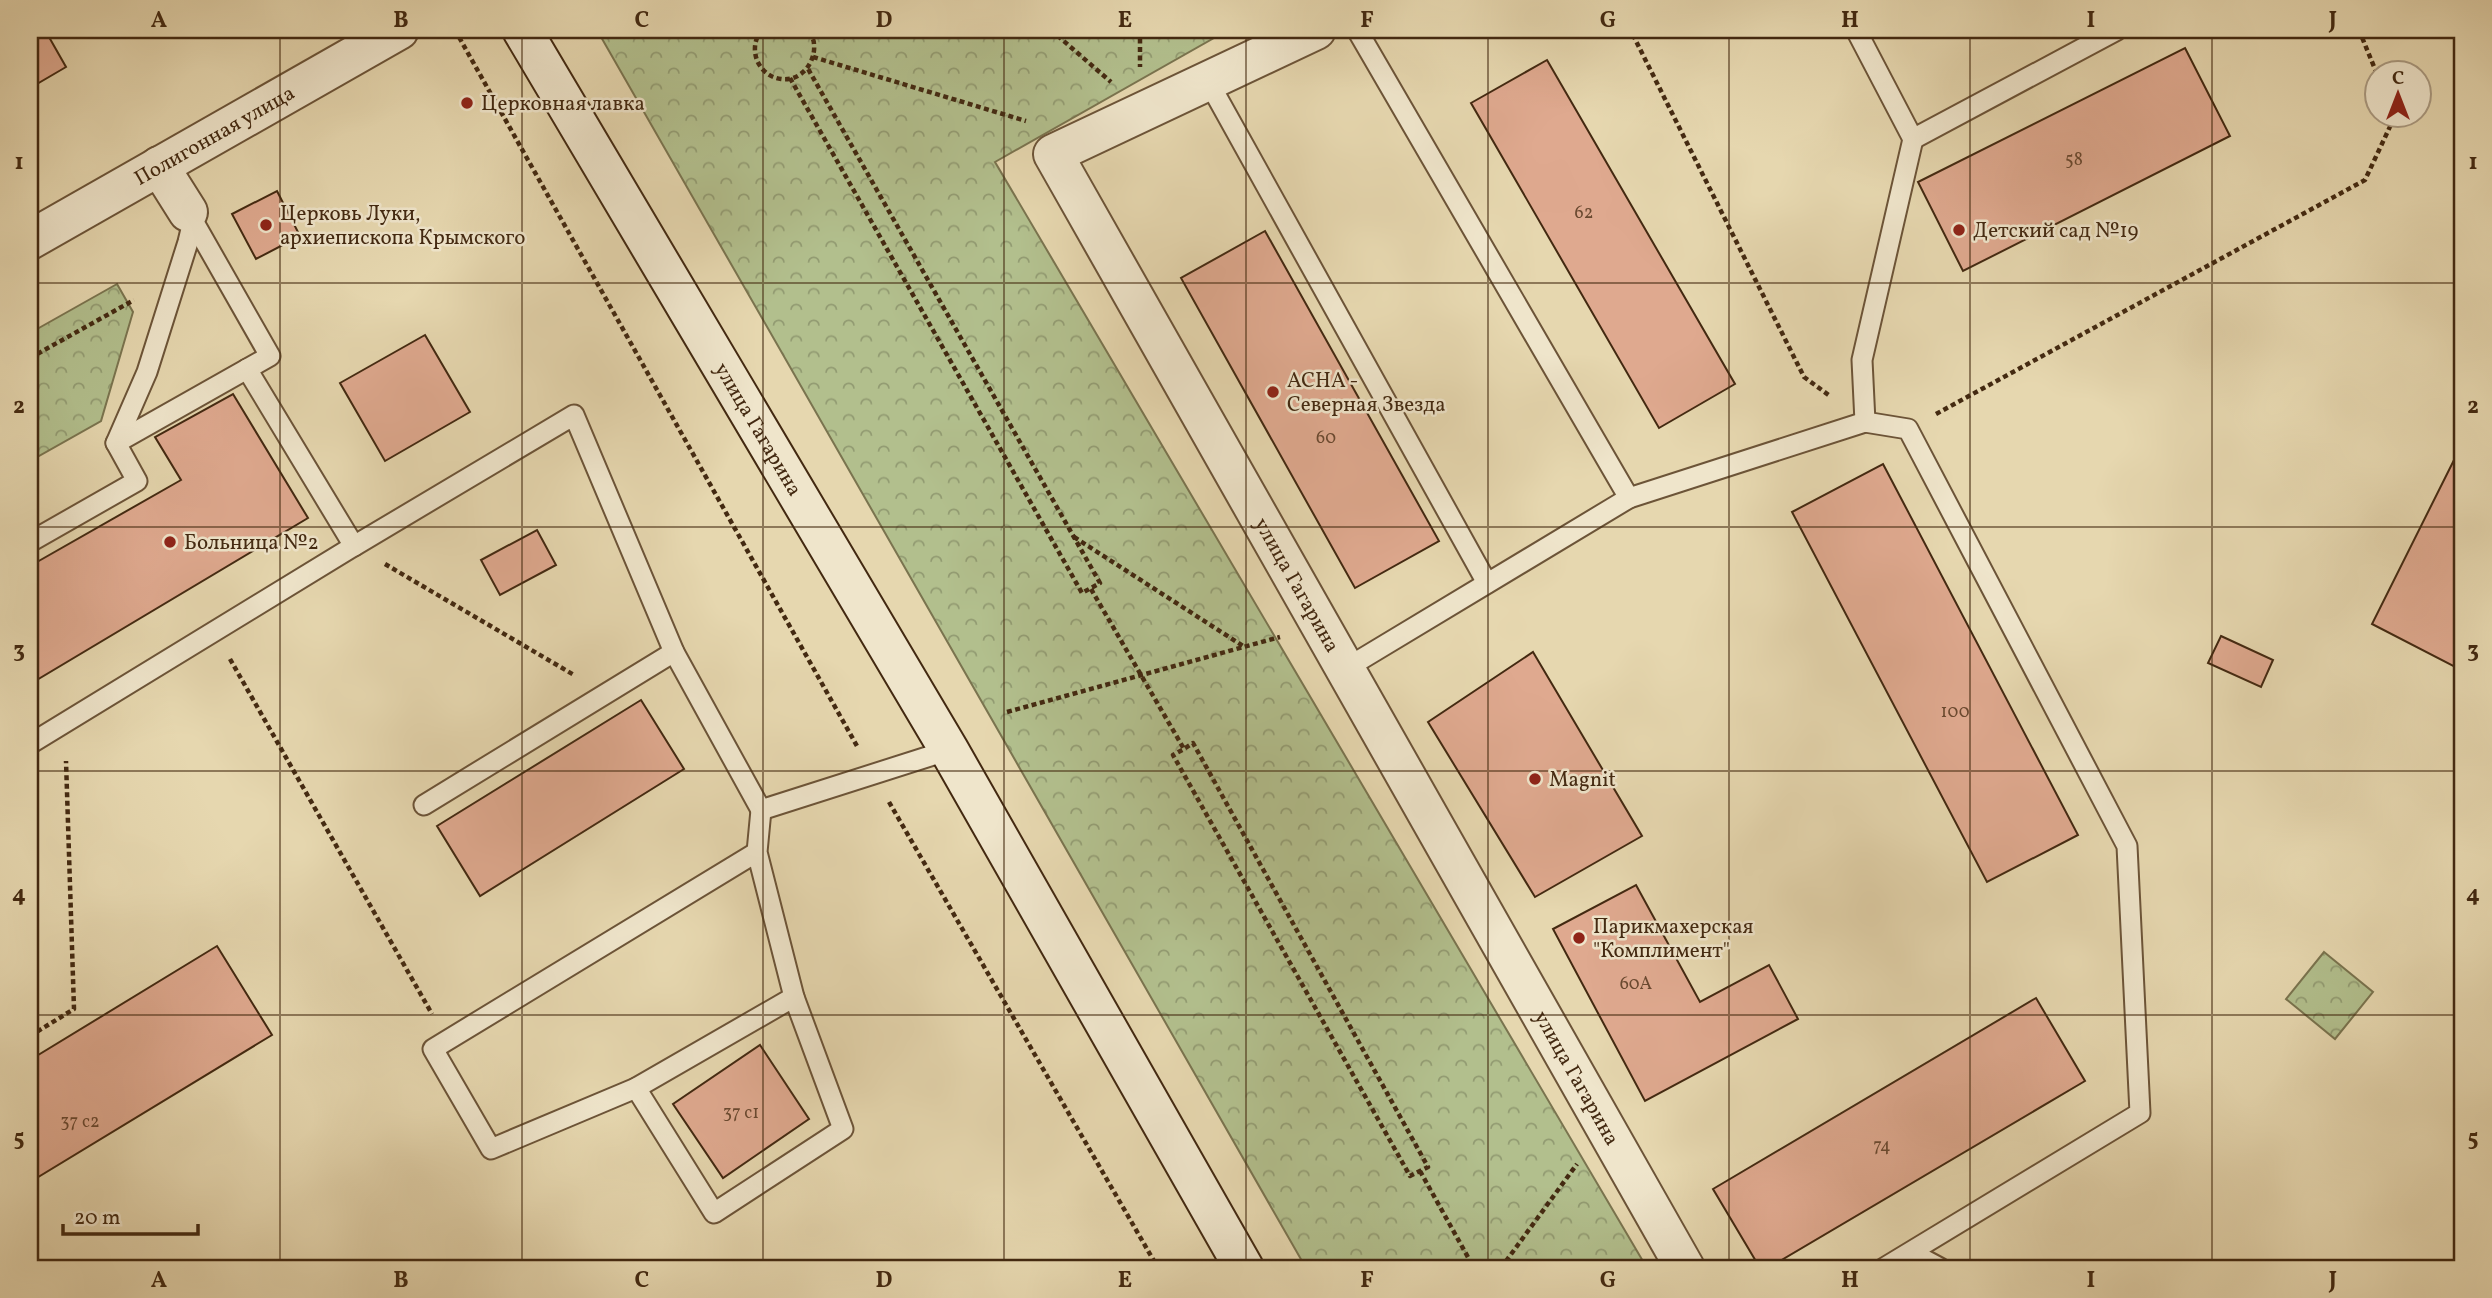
<svg xmlns="http://www.w3.org/2000/svg" width="2492" height="1298" font-family="Vollkorn,serif">
<defs>
<pattern id="park-crowns" width="20" height="18" patternUnits="userSpaceOnUse" patternTransform="scale(1.75)"><rect width="20" height="18" fill="#b2bf8d"/><path d="M2 6a3 3 0 1 1 6 0M12 15a3 3 0 1 1 6 0" fill="none" stroke="#929b72"/></pattern>
</defs>
<rect width="100%" height="100%" fill="#e6d7af"/>
<filter id="stains"><feTurbulence type="fractalNoise" baseFrequency=".00286" numOctaves="4"/><feColorMatrix values="0 0 0 0 .2 0 0 0 0 .09 0 0 0 0 .02 0 0 0 .5 -.17"/></filter>
<radialGradient id="worn" r=".72"><stop offset=".6" stop-color="#630" stop-opacity="0"/><stop offset="1" stop-color="#630" stop-opacity=".3"/></radialGradient>
<g fill="url(#park-crowns)" stroke="#7a744f" stroke-width="2">
<path d="M597,30H1228L995,162L1647,1268H1306Z"/>
<path d="M117,284L133,312L101,421L30,461V333Z"/>
<path d="M2324,952L2373,992L2335,1039L2286,999Z"/>
</g>
<g fill="#dfa98f" stroke="#432911" stroke-width="2">
<path d="M30,30H45L66,67L30,88Z"/>
<path d="M2185,48L2230,136L1963,271L1918,182Z"/>
<path d="M1547,60L1735,384L1659,428L1471,103Z"/>
<path d="M277,191L300,236L256,259L232,214Z"/>
<path d="M1265,231L1439,541L1355,588L1181,278Z"/>
<path d="M425,335L470,412L385,461L340,383Z"/>
<path d="M233,394L308,518L30,684V566L181,480L155,437Z"/>
<path d="M2462,444V668L2461,670L2372,624Z"/>
<path d="M1883,464L2078,835L1987,882L1792,512Z"/>
<path d="M537,530L556,565L500,595L481,560Z"/>
<path d="M2221,636L2273,660L2261,687L2208,663Z"/>
<path d="M1533,652L1642,836L1535,897L1428,722Z"/>
<path d="M641,700L684,769L480,896L437,826Z"/>
<path d="M1636,885L1700,1002L1769,965L1798,1019L1645,1101L1553,929Z"/>
<path d="M217,946L272,1035L30,1182V1060Z"/>
<path d="M2036,998L2085,1081L1768,1268H1760L1713,1189Z"/>
<path d="M760,1045L809,1119L723,1178L673,1104Z"/>
</g>
<g fill="none" stroke-linecap="round" stroke-linejoin="round">
<defs>
<g id="lane">
<path d="M1357,30L1629,498L1865,422L1908,429L2127,846L2140,1113L1884,1268"/>
<path d="M1856,30L1913,139L2117,30"/>
<path d="M1208,81L1487,583"/>
<path d="M1865,422L1862,360L1913,139"/>
<path d="M116,443L147,372L188,242L193,221"/>
<path d="M30,542L137,481L116,443L270,356L188,212"/>
<path d="M354,546L574,415L674,652L761,810L949,750"/>
<path d="M1345,669L1629,498"/>
<path d="M30,744L354,546L247,369"/>
<path d="M424,805L674,652"/>
<path d="M757,852L794,997L636,1088L491,1149L433,1049L757,852L761,810"/>
<path d="M636,1088L714,1213L843,1129L794,997"/>
<path d="M1920,1268L1912,1253L1940,1268"/>
</g>
<g id="street">
<path id="s1" d="M1316,30L1053,154L1685,1268"/>
<path d="M159,166L188,212"/>
<path id="s2" d="M30,240L399,30"/>
</g>
<g id="secondary">
<path id="s3" d="M522,30L949,750L1244,1268"/>
</g>
</defs>
<use href="#lane" stroke="#6c5438" stroke-width="23"/>
<use href="#street" stroke="#6c5438" stroke-width="42"/>
<use href="#secondary" stroke="#432911" stroke-width="42"/>
<g stroke="#432911" stroke-width="4.5" stroke-dasharray="5 3.5" stroke-linecap="butt">
<path d="M455,30L857,746"/>
<path d="M732,30L756,37"/>
<path d="M762,30C747,47 757,76 781,79C801,82 816,62 814,44C814,39 810,34 807,30"/>
<path d="M1051,30L1111,82"/>
<path d="M1140,30V67"/>
<path d="M1638,30L1632,33L1804,377L1830,396"/>
<path d="M2359,30L2377,74"/>
<path d="M813,57L1026,121"/>
<path d="M790,78L1082,593L1100,583L807,67"/>
<path d="M30,358L134,300"/>
<path d="M1936,414L2365,180L2395,116"/>
<path d="M1074,537L1243,646"/>
<path d="M385,564L574,675"/>
<path d="M1091,589L1184,749L1173,755L1410,1176L1428,1167L1193,743L1184,749"/>
<path d="M230,659L432,1014"/>
<path d="M1007,712L1280,637"/>
<path d="M889,802L1158,1268"/>
<path d="M30,1036L74,1009L66,761"/>
<path d="M1420,1171L1474,1268"/>
<path d="M1501,1268L1577,1164"/>
</g>
<use href="#lane" stroke="#efe5cb" stroke-width="19"/>
<use href="#street" stroke="#efe5cb" stroke-width="38"/>
<use href="#secondary" stroke="#efe5cb" stroke-width="38"/>
</g>
<path fill="none" stroke="#432911" stroke-width="2" stroke-opacity="0.55" d="M280,30V1268M522,30V1268M763,30V1268M1004,30V1268M1246,30V1268M1488,30V1268M1729,30V1268M1970,30V1268M2212,30V1268M30,283H2462M30,527H2462M30,771H2462M30,1015H2462"/>
<g fill="#8f2418" stroke="#efe5cb" stroke-width="2.5">
<circle cx="467" cy="103" r="7"/>
<circle cx="266" cy="225" r="7"/>
<circle cx="1959" cy="230" r="7"/>
<circle cx="1273" cy="392" r="7"/>
<circle cx="170" cy="542" r="7"/>
<circle cx="1535" cy="779" r="7"/>
<circle cx="1579" cy="938" r="7"/>
</g>
<g text-anchor="middle" stroke-width="5" stroke-linejoin="round" paint-order="stroke">
<g font-size="18" fill="#6a4930">
<text x="2074" y="165">58</text>
<text x="1584" y="218">62</text>
<text x="1326" y="443">60</text>
<text x="1955" y="717">100</text>
<text x="1636" y="989">60А</text>
<text x="741" y="1118">37 с1</text>
<text x="80" y="1127">37 с2</text>
<text x="1882" y="1151">74</text>
</g>
<g font-size="21" fill="#432911" stroke="#efe5cb" text-anchor="start">
<text x="481" y="110">Церковная лавка</text>
<text x="280" y="220">Церковь Луки,<tspan x="280" dy="24">архиепископа Крымского</tspan></text>
<text x="1973" y="237">Детский сад №19</text>
<text x="1287" y="387">АСНА -<tspan x="1287" dy="24">Северная Звезда</tspan></text>
<text x="184" y="549">Больница №2</text>
<text x="1549" y="786">Magnit</text>
<text x="1593" y="933">Парикмахерская<tspan x="1593" dy="24">"Комплимент"</tspan></text>
</g>
<g font-size="21" fill="#432911" stroke="#efe5cb">
<text dy="7" stroke="none"><textPath href="#s2" startOffset="212">Полигонная улица</textPath></text>
<text dy="7" stroke="none"><textPath href="#s3" startOffset="464">улица Гагарина</textPath></text>
<text dy="7" stroke="none"><textPath href="#s1" startOffset="786">улица Гагарина</textPath></text>
<text dy="7" stroke="none"><textPath href="#s1" startOffset="1353">улица Гагарина</textPath></text>
</g>
</g>
<rect width="2492" height="1298" fill="none" stroke="#e6d7af" stroke-width="77"/>
<g transform="translate(2398 94)"><circle r="33" fill="#efe5cb" stroke="#aa9a81" stroke-width="2"/>
<path d="M0-5L12 26L0 18L-12 26Z" fill="#8f2418"/>
<text y="-10" font-size="19" font-weight="bold" text-anchor="middle" fill="#432911">С</text>
</g>
<path d="M63 1224v10h135v-10" fill="none" stroke="#432911" stroke-width="3.5"/>
<text x="74" y="1224" font-size="21" fill="#432911" stroke="#efe5cb" stroke-width="5" paint-order="stroke">20 m</text>
<rect x="38" y="38" width="2416" height="1222" fill="none" stroke="#432911" stroke-width="2.5"/>
<g font-size="23" text-anchor="middle" font-weight="bold" fill="#432911">
<text x="159" y="27">A</text>
<text x="401" y="27">B</text>
<text x="642" y="27">C</text>
<text x="884" y="27">D</text>
<text x="1125" y="27">E</text>
<text x="1367" y="27">F</text>
<text x="1608" y="27">G</text>
<text x="1850" y="27">H</text>
<text x="2091" y="27">I</text>
<text x="2333" y="27">J</text>
<text x="19" y="169">1</text>
<text x="2473" y="169">1</text>
<text x="19" y="413">2</text>
<text x="2473" y="413">2</text>
<text x="19" y="657">3</text>
<text x="2473" y="657">3</text>
<text x="19" y="901">4</text>
<text x="2473" y="901">4</text>
<text x="19" y="1145">5</text>
<text x="2473" y="1145">5</text>
<text x="159" y="1287">A</text>
<text x="401" y="1287">B</text>
<text x="642" y="1287">C</text>
<text x="884" y="1287">D</text>
<text x="1125" y="1287">E</text>
<text x="1367" y="1287">F</text>
<text x="1608" y="1287">G</text>
<text x="1850" y="1287">H</text>
<text x="2091" y="1287">I</text>
<text x="2333" y="1287">J</text>
</g>
<rect width="100%" height="100%" filter="url(#stains)"/>
<rect width="100%" height="100%" fill="url(#worn)"/>
</svg>
